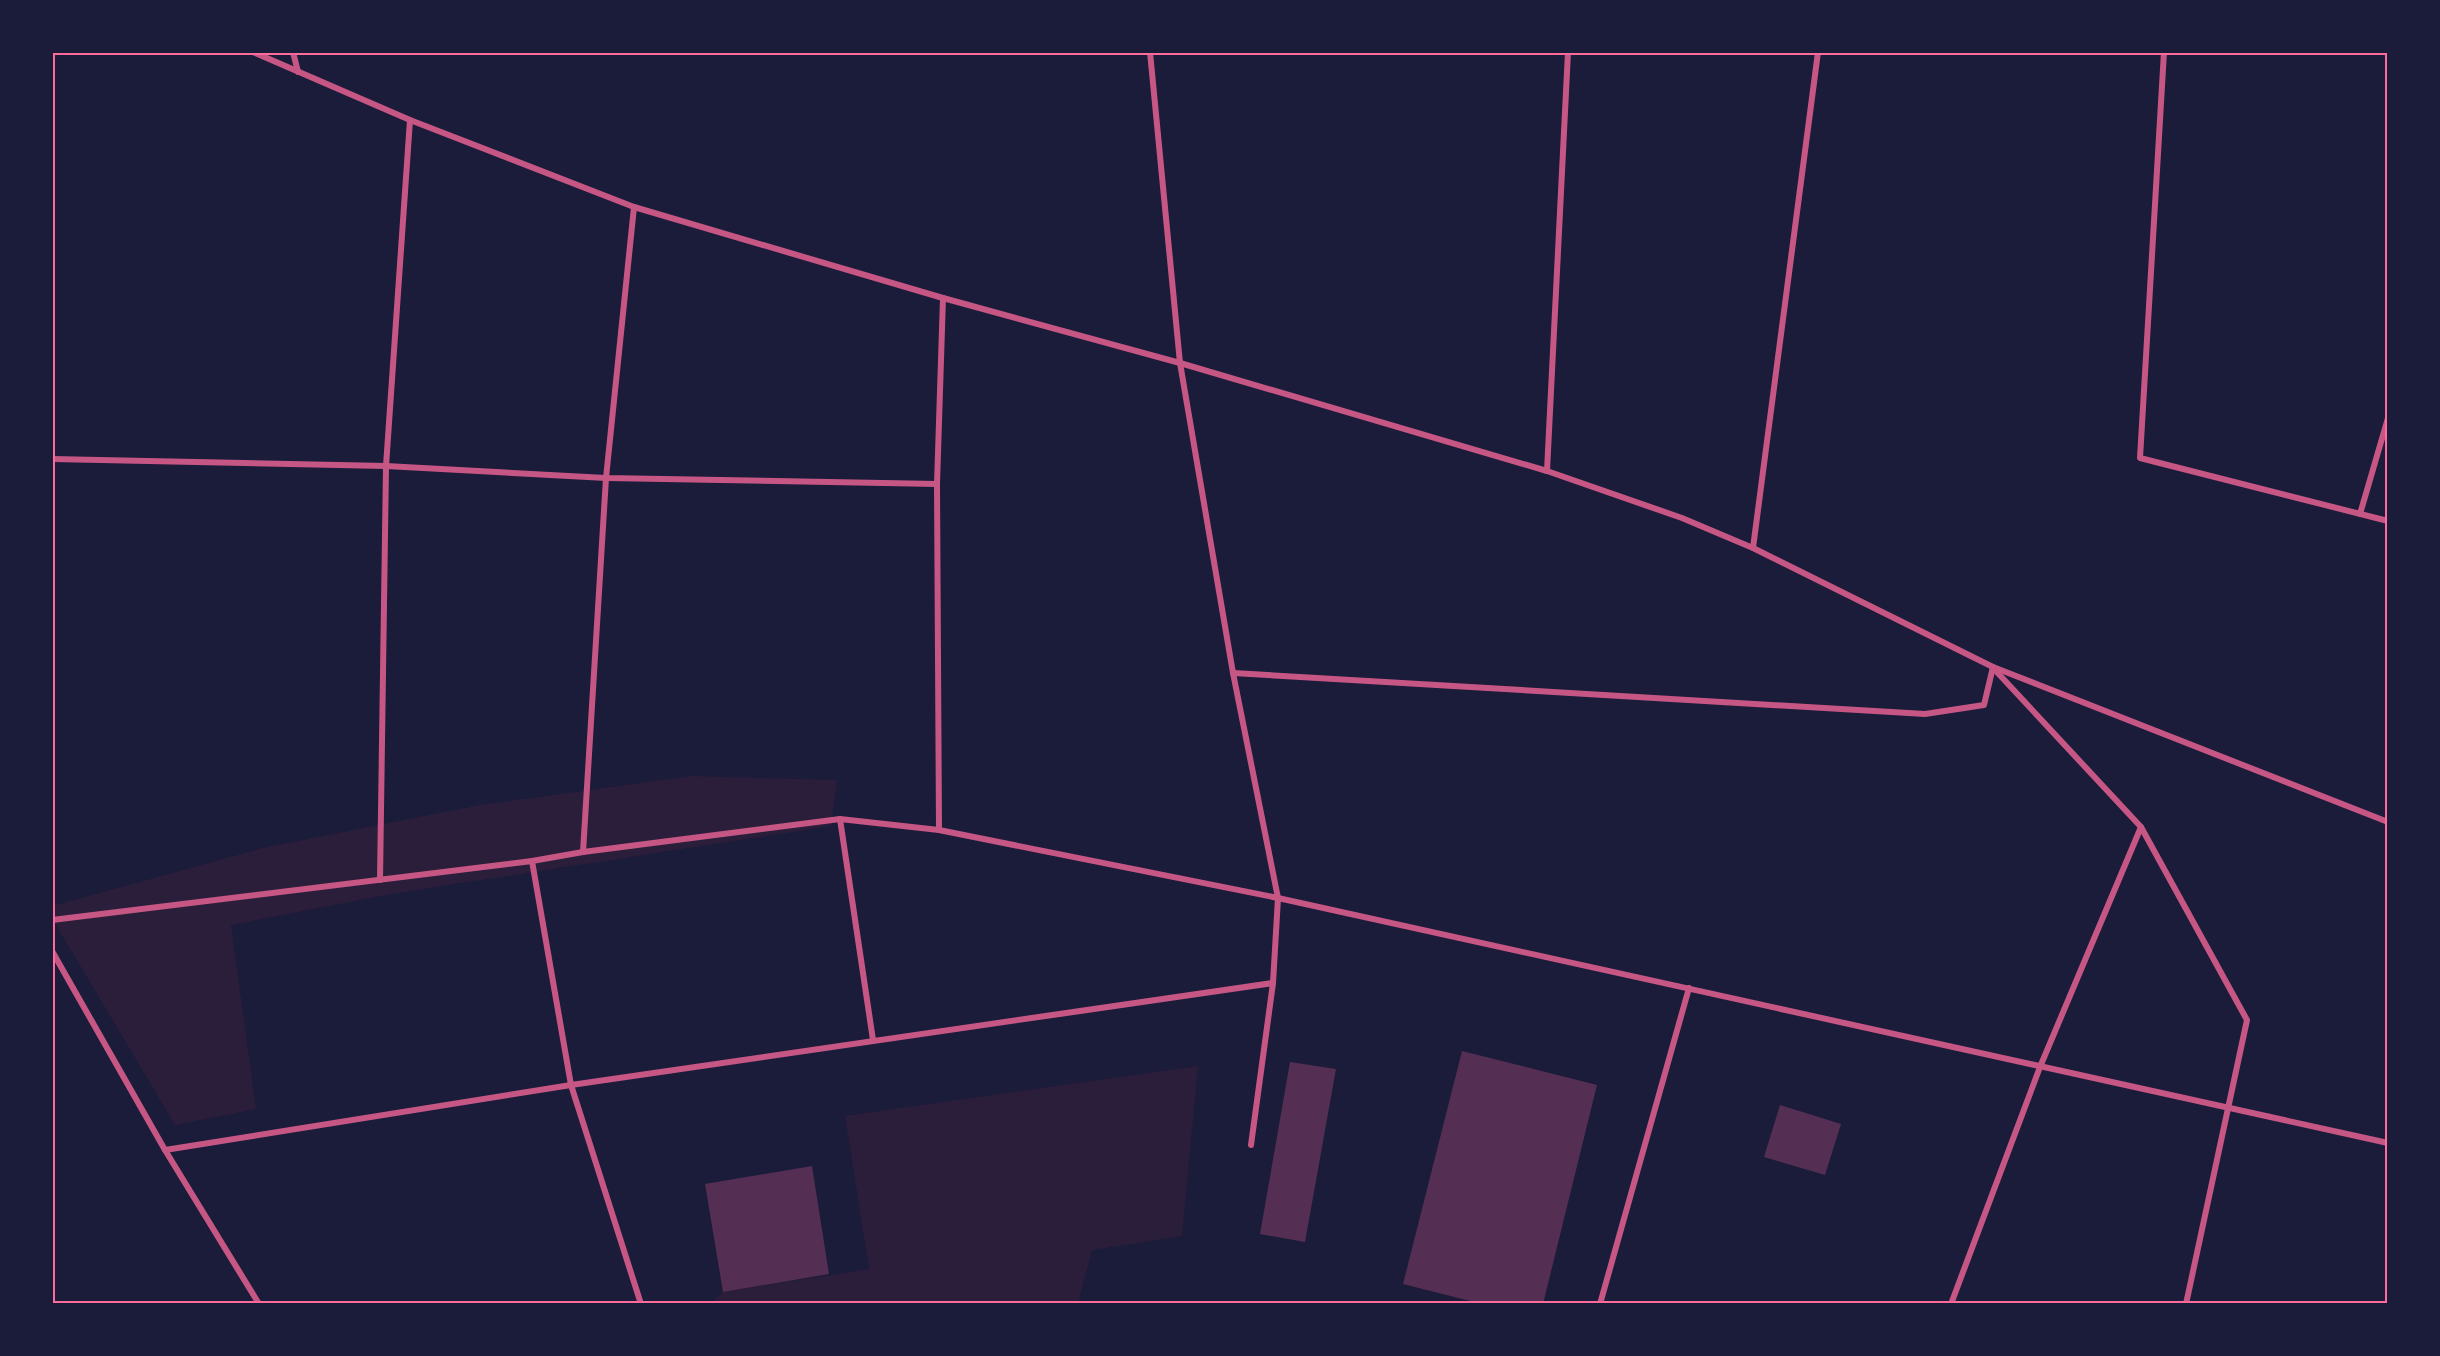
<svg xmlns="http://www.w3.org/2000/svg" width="2440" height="1356" font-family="'Sofia Sans Condensed',sans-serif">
<rect width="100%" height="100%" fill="#1b1b3a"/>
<g fill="#2a1e3b">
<path d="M692,776L837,780L831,826L391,894L231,925L256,1109L175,1125L53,920L52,906L263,848L480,805Z"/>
<path d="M1198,1066L1182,1236L1092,1250L1078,1303L710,1304L723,1292L869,1269L845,1116Z"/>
</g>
<g fill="#542f53">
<path d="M1462,1051L1597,1085L1543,1304H1482L1403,1284Z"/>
<path d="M1290,1062L1336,1069L1305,1242L1260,1234Z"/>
<path d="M1780,1105L1841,1124L1825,1175L1764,1157Z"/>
<path d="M812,1166L829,1274L723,1292L705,1184Z"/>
</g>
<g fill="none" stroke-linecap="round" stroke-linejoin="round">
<g stroke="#c65784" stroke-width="6">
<path d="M253,52L410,120L634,207L943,298L1180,363L1547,471L1682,518L1753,548L1993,667L2388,822"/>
<path d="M293,52L298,72"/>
<path d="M1150,52L1180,363L1233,673L1278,898L1273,983L1251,1145"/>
<path d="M2164,52L2140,458L2388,521"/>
<path d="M52,459L386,466L606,478L937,484"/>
<path d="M1547,471L1568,52"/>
<path d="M2360,514L2388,418"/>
<path d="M1753,548L1818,52"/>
<path d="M1995,670L2141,827L2247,1020L2186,1304"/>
<path d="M1233,673L1925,714L1984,705L1993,667"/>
<path d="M840,819L873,1040"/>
<path d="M939,830L937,484L943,298"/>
<path d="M583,852L606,478L634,207"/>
<path d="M532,861L571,1085L641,1304"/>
<path d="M380,880L386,466L410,120"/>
<path d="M52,920L532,861L583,852L840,819L939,830L1278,898L2388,1143"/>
<path d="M52,951L165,1150L259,1304"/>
<path d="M165,1150L571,1085L1273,983"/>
<path d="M1600,1304L1689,988"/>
<path d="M1951,1304L2040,1067L2141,827"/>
</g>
</g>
<rect width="2440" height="1356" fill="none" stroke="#1b1b3a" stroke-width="108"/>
<rect x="54" y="54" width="2332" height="1248" fill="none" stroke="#ff6b9d" stroke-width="2"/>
</svg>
